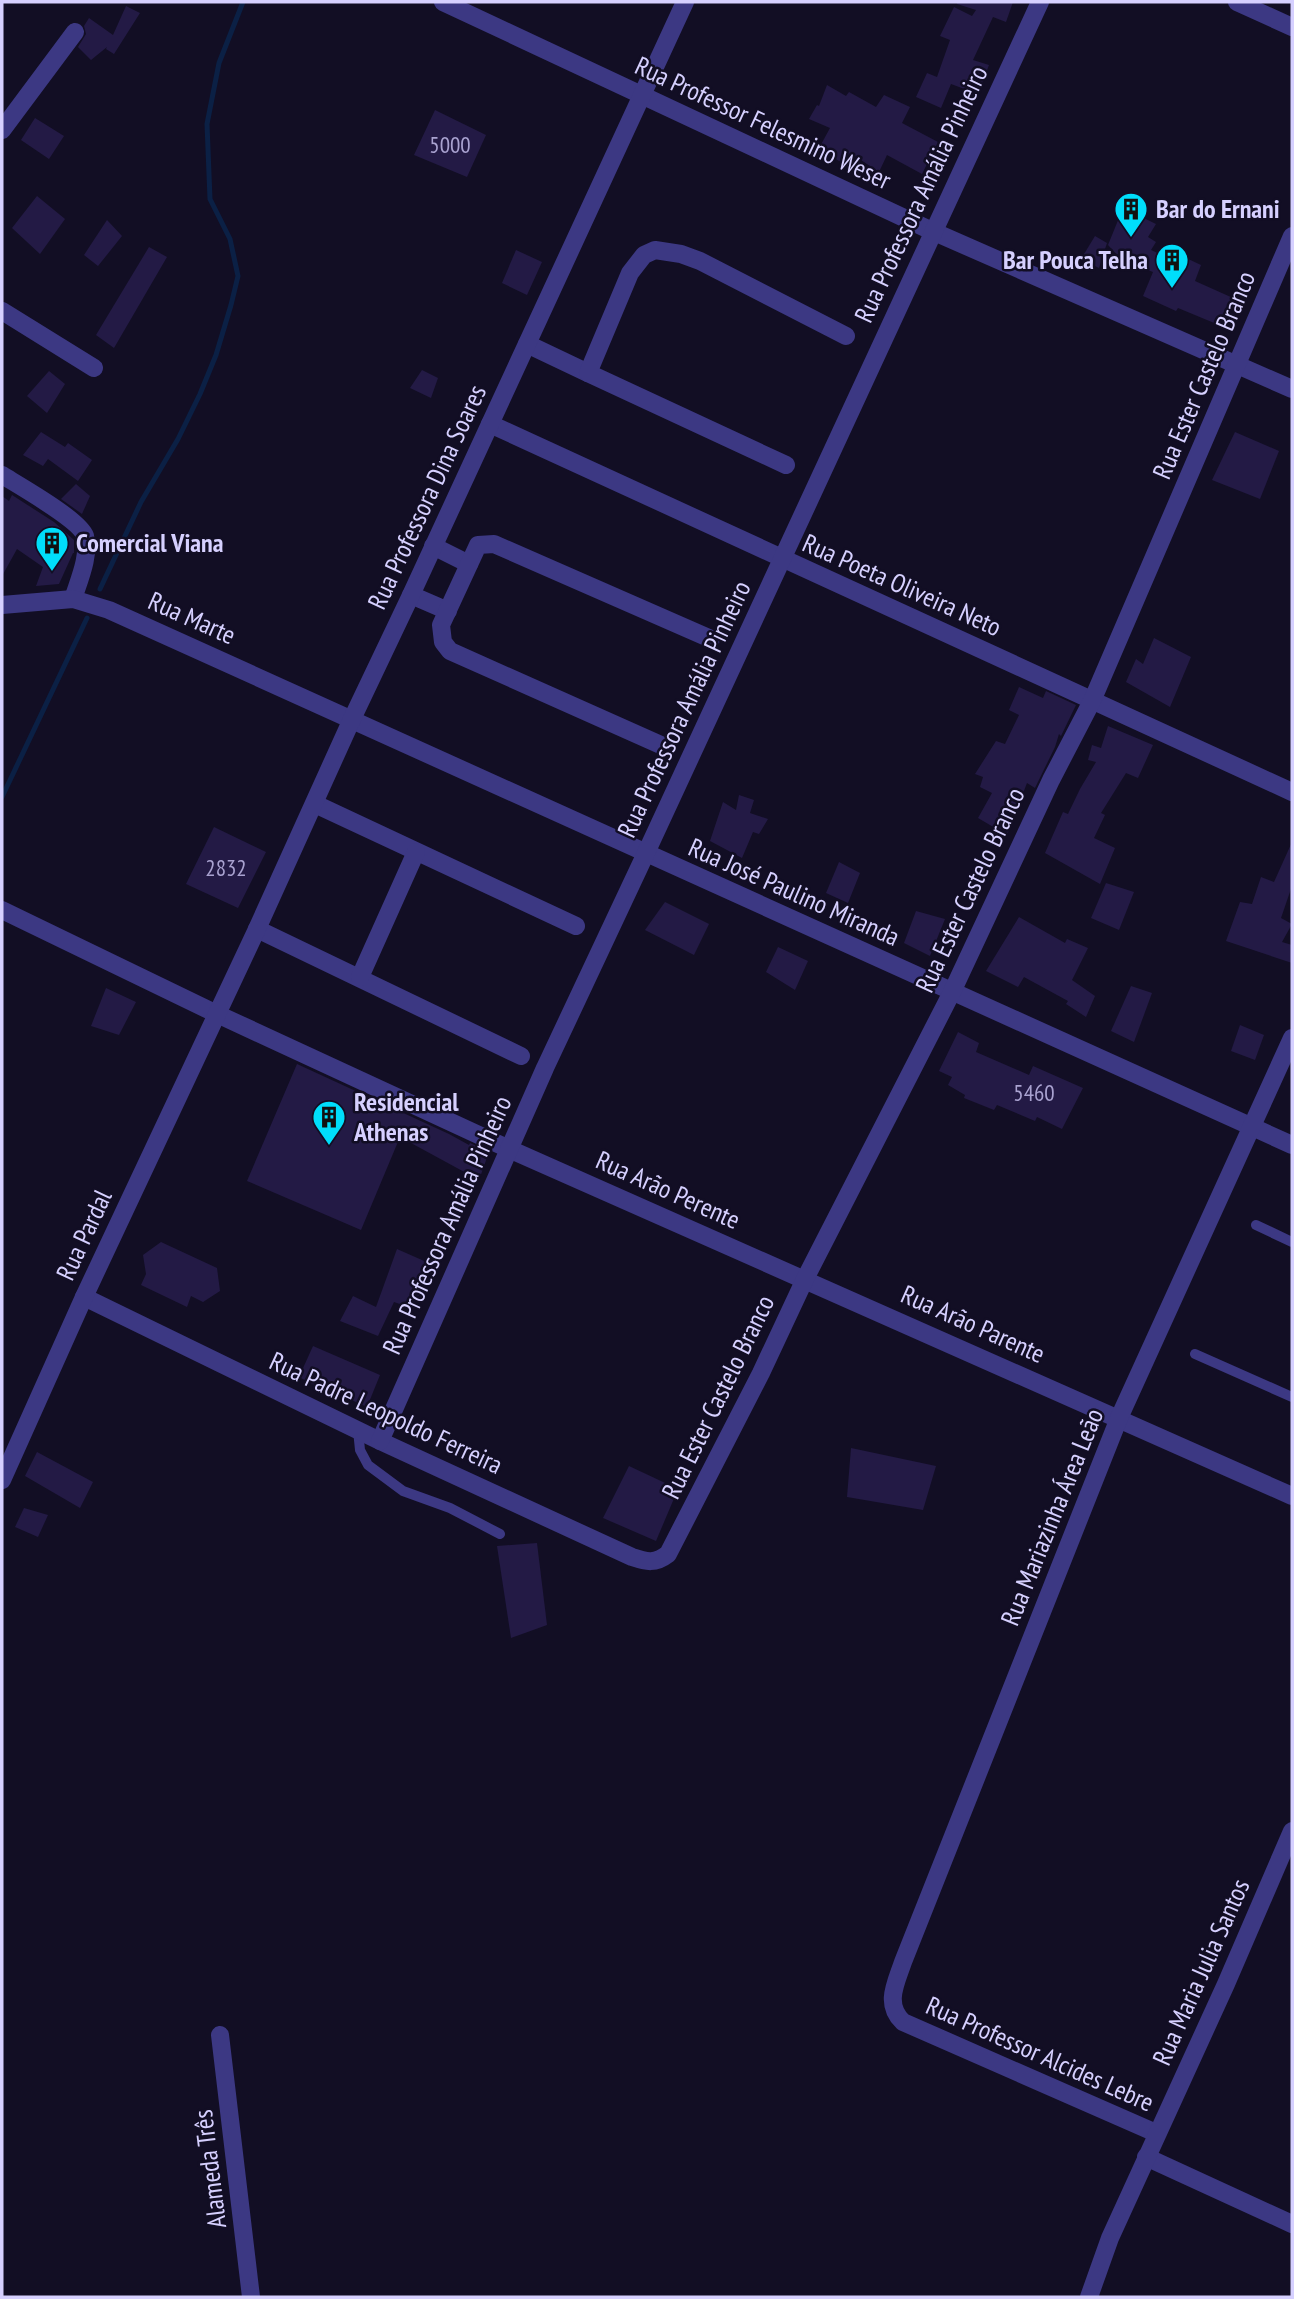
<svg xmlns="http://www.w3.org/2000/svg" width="1294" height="2299" font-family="'PT Sans Narrow',sans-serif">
<rect width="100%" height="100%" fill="#120e24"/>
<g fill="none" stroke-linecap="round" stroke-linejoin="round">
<g stroke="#0b2045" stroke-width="5">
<path d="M100,589L141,502L178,439L200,394L216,355L231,305L238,276L230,239L210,199L207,124L219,63L243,2"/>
<path d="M2,797L87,618"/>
</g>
</g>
<g fill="#231a45">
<path d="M957,2H1013L1006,22L993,17L973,60L989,65L978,94L951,84L941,108L916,97L927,73L937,77L950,40L940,36L954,7L972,16L976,10L957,4Z"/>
<path d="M126,6L140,13L114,54L106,49L107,47L91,60L78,47L86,34L84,26L89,18L113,35Z"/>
<path d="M827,85L846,96L849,92L876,107L884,95L910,107L902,123L938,142L922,174L887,155L879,172L852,154L847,165L818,150L830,128L809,119L817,105L819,106Z"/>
<path d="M435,110L486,135L467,177L414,155Z"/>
<path d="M35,118L64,136L49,159L21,140Z"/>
<path d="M37,196L65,219L40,254L12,228Z"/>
<path d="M1123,208L1156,224L1148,237L1156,242L1151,250L1180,263L1184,257L1201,265L1195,281L1233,298L1219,325L1178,308L1176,311L1143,296L1153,272L1123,261L1108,245Z"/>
<path d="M107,220L122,236L98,266L84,255Z"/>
<path d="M1095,236L1107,243L1099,268L1081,259Z"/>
<path d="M149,247L167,257L114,348L96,335Z"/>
<path d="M516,250L542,262L527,295L502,283Z"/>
<path d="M422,370L438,378L431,398L410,388Z"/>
<path d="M49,371L65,384L47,413L27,396Z"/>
<path d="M41,432L65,447L68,443L92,460L78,481L48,459L43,466L23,455Z"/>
<path d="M1235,432L1279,451L1260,499L1212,480Z"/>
<path d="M76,484L90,496L82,514L61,499Z"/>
<path d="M12,495L54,522L74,540V553H73L59,584L36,586L43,567L17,549L2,576V496L9,501Z"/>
<path d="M1154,638L1191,657L1170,707L1126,682L1136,659L1143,664Z"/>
<path d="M1019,687L1043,698L1046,691L1076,705L1061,736L1059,734L1055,747L1035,788L1027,783L1007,835L978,818L992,793L980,787L983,777L975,774L996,741L1005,744L1019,715L1009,710Z"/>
<path d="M1108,726L1153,745L1138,778L1126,773L1101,813L1105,815L1094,838L1115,848L1100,884L1045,853L1063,812L1068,814L1080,789L1096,762L1088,760L1092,745L1101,748Z"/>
<path d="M739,795L754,800L750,813L768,819L759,834L753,832L742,858L710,841L723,802L736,810Z"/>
<path d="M214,827L266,852L238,908L186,884Z"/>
<path d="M1292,842V886L1281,918L1292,924L1282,942L1292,945V963L1226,941L1240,902L1252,904L1261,877L1274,882Z"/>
<path d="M839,862L860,873L848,903L826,893Z"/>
<path d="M1106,883L1134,892L1119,930L1091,918Z"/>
<path d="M665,902L709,924L694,955L645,930Z"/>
<path d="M916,911L945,919L930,956L904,943Z"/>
<path d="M1019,917L1065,943L1067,939L1088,948L1072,980L1095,996L1086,1017L1066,1004L1068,1001L1024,977L1018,987L986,971Z"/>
<path d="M778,947L808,961L795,990L766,972Z"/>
<path d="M1131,986L1152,993L1134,1042L1111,1031Z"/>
<path d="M106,988L136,1002L119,1035L91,1026Z"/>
<path d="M1240,1025L1264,1035L1255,1060L1231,1051Z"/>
<path d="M958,1032L979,1043L976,1052L1029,1075L1033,1066L1083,1088L1062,1129L1037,1117L1035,1121L997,1105L994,1110L964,1098L965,1095L948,1085L952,1077L939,1071Z"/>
<path d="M297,1064L449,1134L469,1145L470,1143L489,1152L479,1180L400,1137L361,1230L247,1181Z"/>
<path d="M161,1242L217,1268L220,1291L203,1302L191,1296L187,1307L141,1285L146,1274L143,1255Z"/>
<path d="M397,1249L431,1264L414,1309L394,1302L378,1336L340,1321L353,1296L376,1307Z"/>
<path d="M313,1346L380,1375L367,1407L347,1398L348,1391L320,1378L316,1386L299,1377Z"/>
<path d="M851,1448L936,1466L923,1510L847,1497Z"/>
<path d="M37,1452L93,1482L80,1508L25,1476Z"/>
<path d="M629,1466L678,1489L656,1541L603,1518Z"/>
<path d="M24,1508L48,1515L38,1537L15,1527Z"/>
<path d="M537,1543L547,1625L511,1638L497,1546Z"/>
</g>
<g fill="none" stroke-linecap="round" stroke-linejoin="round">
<g stroke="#3c3883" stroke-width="10">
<path d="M1256,1225L1292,1242"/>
<path d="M1195,1354L1292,1397"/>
<path d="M358,1430L360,1450L368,1465L403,1491L450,1508L500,1534"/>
</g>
<g stroke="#3c3883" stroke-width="18">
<path d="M443,2L932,231L1292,389"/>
<path d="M1237,2L1292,27"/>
<path d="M2,130L75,32"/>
<path d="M2,311L94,368"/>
<path d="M527,344L588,373"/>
<path d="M490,424L1292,792"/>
<path d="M786,465L588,373L630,273L644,255L655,250L681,254L700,261L846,336"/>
<path d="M2,475C18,485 80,520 85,536C90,556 79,580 73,599"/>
<path d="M433,546L469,564"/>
<path d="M411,595L448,611"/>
<path d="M2,605L73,599L109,610L1292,1145"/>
<path d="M663,746L450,651L443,642L441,625L478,545L494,544L711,639"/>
<path d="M315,804L576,926"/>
<path d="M2,910L217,1014L509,1149L1292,1496"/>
<path d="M257,929L521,1056"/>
<path d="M360,977L416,852"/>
<path d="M84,1297L380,1441L632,1557C647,1562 655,1564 668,1554L761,1373L805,1279L952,992L1051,780L1092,701L1292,236"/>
<path d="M380,1441L545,1068L646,853L1040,2"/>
<path d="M2,1480L84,1297L257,929L352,719L411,595L685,2"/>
<path d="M220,2035L251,2297"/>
<path d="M1156,2133L903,2022C884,2004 896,1983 903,1962L1119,1418L1292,1038"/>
<path d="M1146,2157L1292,2224"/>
<path d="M1089,2297L1110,2238L1226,1984L1292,1831"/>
</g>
</g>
<defs>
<symbol id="building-pin" viewBox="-11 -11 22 30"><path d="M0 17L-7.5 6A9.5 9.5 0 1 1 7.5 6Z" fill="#00defb" stroke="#120e24"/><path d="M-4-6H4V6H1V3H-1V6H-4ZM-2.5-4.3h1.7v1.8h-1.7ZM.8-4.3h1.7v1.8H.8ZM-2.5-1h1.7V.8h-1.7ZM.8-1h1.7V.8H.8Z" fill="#111"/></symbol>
</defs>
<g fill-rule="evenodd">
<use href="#building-pin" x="1112" y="190" width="38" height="52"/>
<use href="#building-pin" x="1153" y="241" width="38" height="52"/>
<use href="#building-pin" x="33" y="524" width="38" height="52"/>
<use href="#building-pin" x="310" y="1098" width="38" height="52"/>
</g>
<g text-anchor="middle" stroke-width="5" stroke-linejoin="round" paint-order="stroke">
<g font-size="23" fill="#a9a2d0">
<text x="450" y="153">5000</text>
<text x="226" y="876">2832</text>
<text x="1034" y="1101">5460</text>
</g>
<g font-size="26" fill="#d6d0ff" stroke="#120e24">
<text transform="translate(763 123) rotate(25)" y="9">Rua Professor Felesmino Weser</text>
<text transform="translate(921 194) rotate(-65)" y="9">Rua Professora Amália Pinheiro</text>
<text transform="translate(1204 375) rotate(-67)" y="9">Rua Ester Castelo Branco</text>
<text transform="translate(427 497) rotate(-65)" y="9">Rua Professora Dina Soares</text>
<text transform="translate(902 585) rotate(24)" y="9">Rua Poeta Oliveira Neto</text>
<text transform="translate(192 618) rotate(24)" y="9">Rua Marte</text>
<text transform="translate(684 709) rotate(-65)" y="9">Rua Professora Amália Pinheiro</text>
<text transform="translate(970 890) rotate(-65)" y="9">Rua Ester Castelo Branco</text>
<text transform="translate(794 892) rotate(24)" y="9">Rua José Paulino Miranda</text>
<text transform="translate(668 1190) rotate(24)" y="9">Rua Arão Perente</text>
<text transform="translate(447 1225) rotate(-66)" y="9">Rua Professora Amália Pinheiro</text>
<text transform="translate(84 1235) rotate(-65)" y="9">Rua Pardal</text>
<text transform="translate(973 1324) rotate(24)" y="9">Rua Arão Parente</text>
<text transform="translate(718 1397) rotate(-64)" y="9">Rua Ester Castelo Branco</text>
<text transform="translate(386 1413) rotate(25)" y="9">Rua Padre Leopoldo Ferreira</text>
<text transform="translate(1052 1517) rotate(-68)" y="9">Rua Mariazinha Área Leão</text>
<text transform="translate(1201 1972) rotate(-66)" y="9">Rua Maria Julia Santos</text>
<text transform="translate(1040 2054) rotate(24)" y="9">Rua Professor Alcides Lebre</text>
<text transform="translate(210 2169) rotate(-97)" y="9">Alameda Três</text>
</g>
<g font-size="26" font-weight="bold" fill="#d6d0ff" stroke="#120e24" text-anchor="start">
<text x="1156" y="218">Bar do Ernani</text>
<text x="1148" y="269" text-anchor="end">Bar Pouca Telha</text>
<text x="76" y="552">Comercial Viana</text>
<text x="354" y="1111">Residencial<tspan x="354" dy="30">Athenas</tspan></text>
</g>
</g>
<rect width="1294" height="2299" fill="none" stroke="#d6d0ff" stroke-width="7"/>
</svg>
